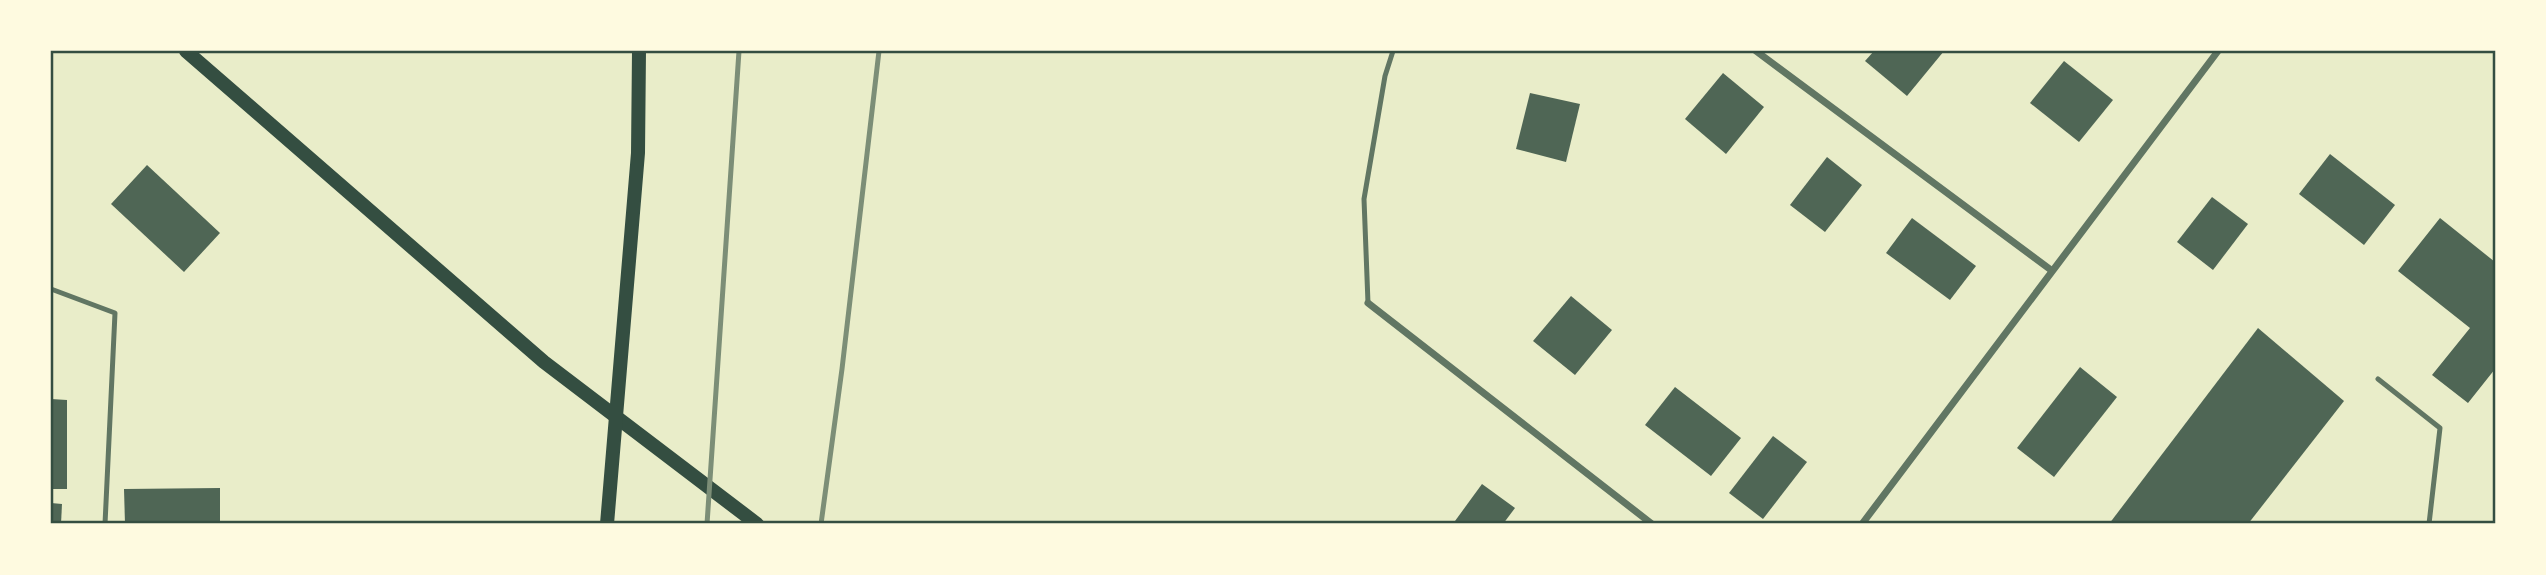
<svg xmlns="http://www.w3.org/2000/svg" width="2546" height="575" font-family="Commissioner,sans-serif">
<rect width="100%" height="100%" fill="#e9edc9"/>
<g fill="#4f6655">
<path d="M1874,51H1944L1907,96L1865,61Z"/>
<path d="M2064,61L2113,100L2079,142L2030,103Z"/>
<path d="M1723,73L1764,107L1726,154L1685,119Z"/>
<path d="M1530,93L1580,104L1566,162L1516,149Z"/>
<path d="M2330,154L2395,205L2364,245L2299,194Z"/>
<path d="M1827,157L1862,185L1825,232L1790,205Z"/>
<path d="M147,165L220,233L184,272L111,204Z"/>
<path d="M2212,197L2248,224L2213,270L2177,242Z"/>
<path d="M1912,218L1976,266L1950,300L1886,253Z"/>
<path d="M2440,218L2495,262V369L2468,403L2432,375L2470,328L2398,271Z"/>
<path d="M1571,296L1612,330L1575,375L1533,341Z"/>
<path d="M2258,328L2344,401L2248,524H2109Z"/>
<path d="M2080,367L2117,397L2054,477L2017,448Z"/>
<path d="M1675,387L1741,438L1711,476L1645,425Z"/>
<path d="M51,399L67,400V489H51Z"/>
<path d="M1773,436L1807,462L1763,519L1729,493Z"/>
<path d="M1482,484L1515,508L1503,524H1459L1455,521Z"/>
<path d="M220,488V524H125L124,489Z"/>
<path d="M51,503L62,504L61,524H51Z"/>
</g>
<g fill="none" stroke-linecap="round" stroke-linejoin="round">
<g stroke="#617663" stroke-width="5">
<path d="M51,289L115,313L105,524"/>
<path d="M1368,303L1364,199L1385,76L1393,51"/>
<path d="M2378,379L2440,428L2429,524"/>
</g>
<g stroke="#617663" stroke-width="7">
<path d="M1756,51L2051,270"/>
<path d="M1368,303L1652,524"/>
<path d="M1862,524L2218,51"/>
</g>
<g stroke="#344e41" stroke-width="14">
<path d="M186,51L544,362L757,524"/>
<path d="M607,524L638,153L639,51"/>
</g>
<g stroke="#7c8e77" stroke-width="5">
<path d="M707,524L739,51"/>
<path d="M821,524L842,369L879,51"/>
</g>
</g>
<rect width="2546" height="575" fill="none" stroke="#fefae0" stroke-width="105"/>
<rect x="52" y="52" width="2442" height="470" fill="none" stroke="#344e41" stroke-width="2.5"/>
</svg>
